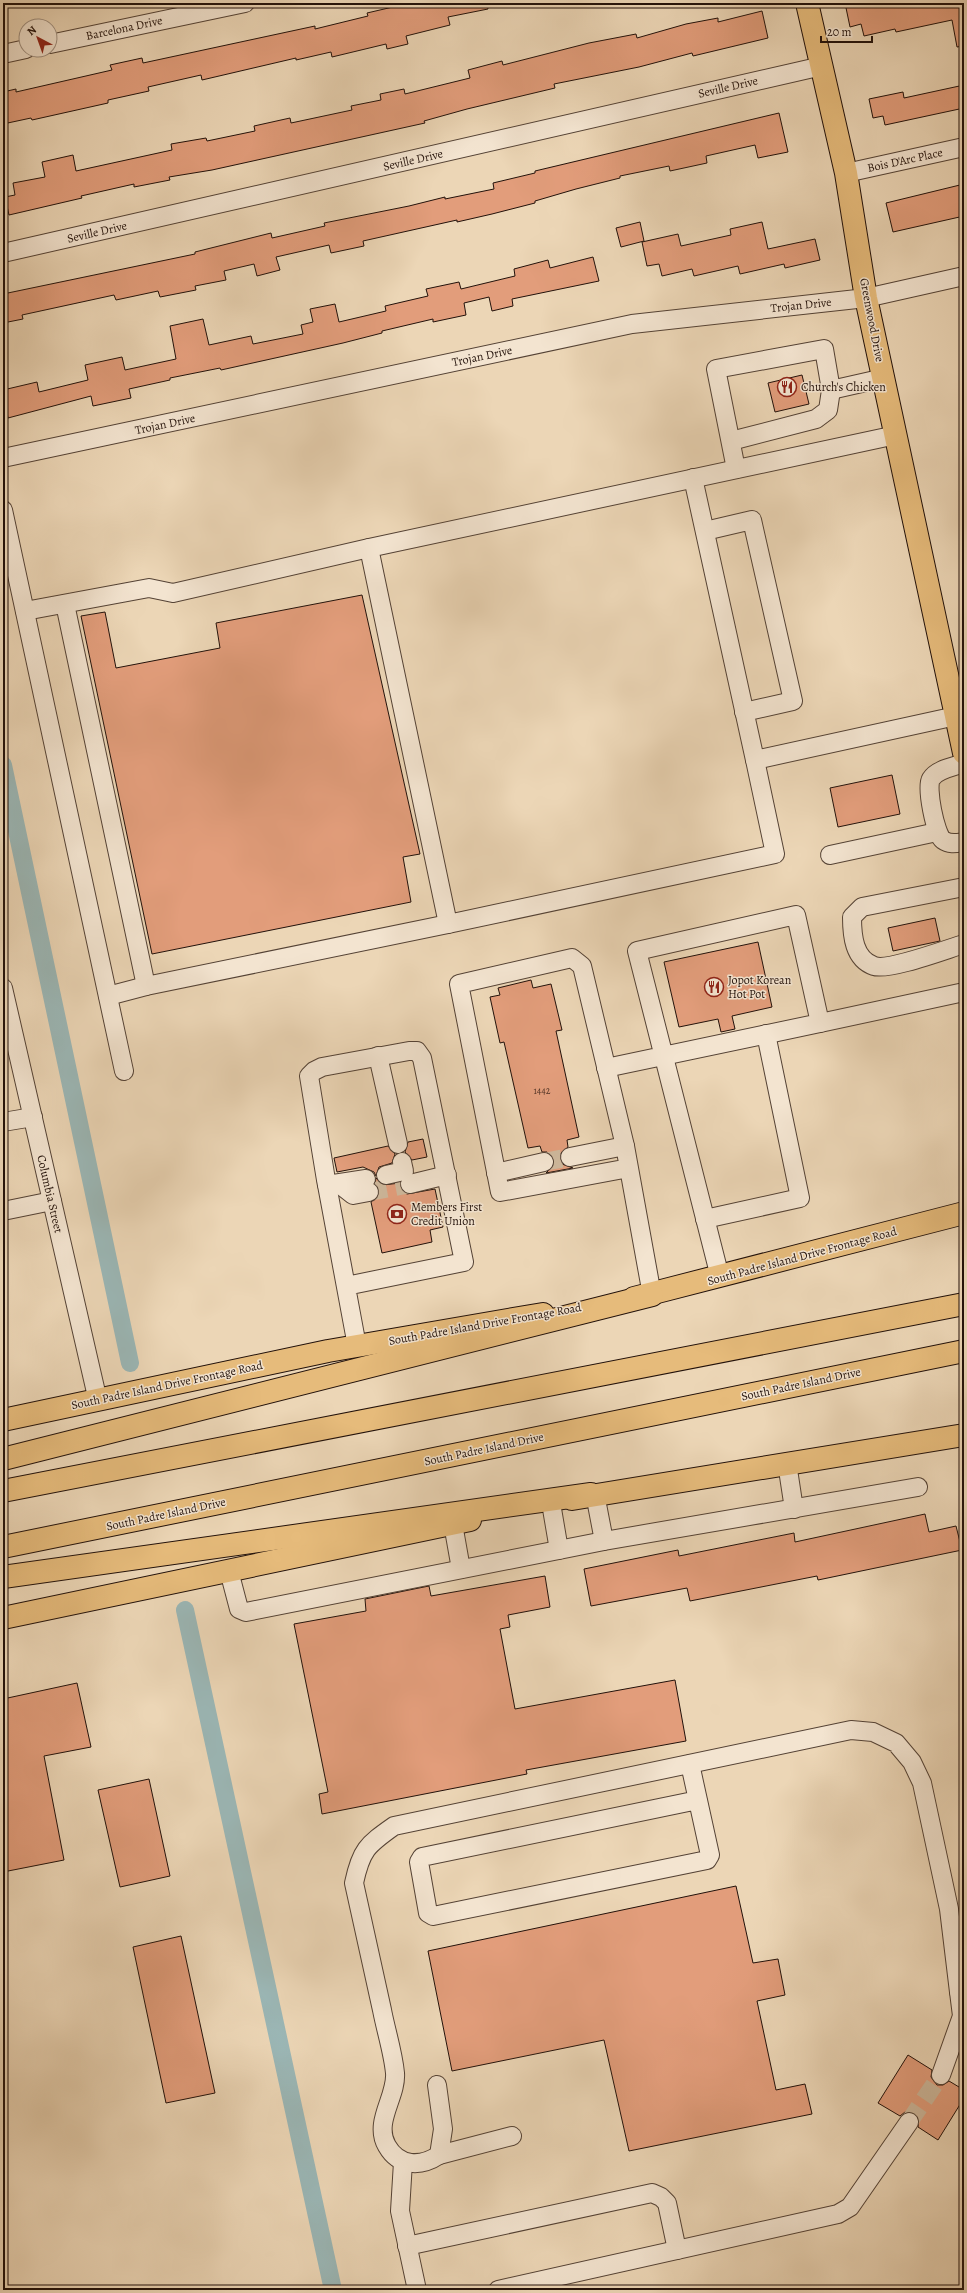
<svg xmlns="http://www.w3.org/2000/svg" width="967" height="2293" font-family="Alegreya,serif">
<rect width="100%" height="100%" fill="#ecd6b6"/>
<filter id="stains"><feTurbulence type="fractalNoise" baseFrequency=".005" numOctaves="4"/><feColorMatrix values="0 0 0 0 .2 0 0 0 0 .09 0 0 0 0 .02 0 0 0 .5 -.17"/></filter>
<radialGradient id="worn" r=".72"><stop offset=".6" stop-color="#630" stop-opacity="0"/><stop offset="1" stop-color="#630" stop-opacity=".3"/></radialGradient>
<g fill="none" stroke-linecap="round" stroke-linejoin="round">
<g stroke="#9bb7b6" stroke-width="18">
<path d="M3,765L130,1363"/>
<path d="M185,1610L333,2290"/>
</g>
</g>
<g fill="#e29d7b" stroke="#22110a">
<path d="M410,3H487L488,9L448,17L450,25L406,36L408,44L387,49L386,44L332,57L331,52L296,60V58L202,80L201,75L148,87L149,91L108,100V103L32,120L31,118L3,124V92L16,89V92L112,70L110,65L142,58L143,63L315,26V29L368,16L367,13Z"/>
<path d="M845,3H964V46L957,47L952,20L896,32L895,29L864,36L861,24L850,27Z"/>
<path d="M762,11L768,38L693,56L692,53L639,67L554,84L555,88L467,109L424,121L425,123L212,170L169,177L170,180L134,187V184L81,196L82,198L9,215L5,197L15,195L13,183L45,177L42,162L73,155L76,171L172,150L171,144L206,138L207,141L255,131L254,126L290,118L291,123L352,110L351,106L381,100L380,94L404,89L405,94L470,78L468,70L502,61L503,65L589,43L636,34L637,38L686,24L718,18V22Z"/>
<path d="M964,85V108L885,125L883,116L873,118L869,99L903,92L904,98Z"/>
<path d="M779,113L788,152L758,158L755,145L706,156L707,163L670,171L669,166L620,176V178L576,189L535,201V203L492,214L457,222V220L363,241L364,246L331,253L329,245L276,257L280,270L257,276L254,264L224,271L226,280L195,286L196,290L160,297L158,291L116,300L114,295L22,315L23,319L3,323V294L195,254V252L271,233L272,238L325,226L324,223L409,206L445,197V199L494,189L493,183L535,173V171Z"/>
<path d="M964,184V216L893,232L886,203Z"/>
<path d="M640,222L644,241L621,247L616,228Z"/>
<path d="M762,222L768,249L815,239L820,260L785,268L784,264L740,274L738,266L694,276L692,269L662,276L659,264L647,266L642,242L678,234L681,246L731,235L730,229Z"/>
<path d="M593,257L599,281L512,299L513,306L492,311L489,297L464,303L466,315L433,322V319L382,331V333L343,343L221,370L220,368L170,378V380L129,389L131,398L93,406L91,396L8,418L3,390L37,382L39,392L88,380L85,365L122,357L125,370L176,359L170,326L203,319L209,345L251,336L253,344L303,334L301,325L313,322L310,309L335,304L339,322L386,311L385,306L428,296L426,289L459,282L461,289L515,276L514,269L548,260L550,268Z"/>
<path d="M802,375L809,404L775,412L768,383Z"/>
<path d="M362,595L420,854L403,857L411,902L152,954L81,616L105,612L116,668L220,648L216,623Z"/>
<path d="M892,775L900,814L838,827L830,788Z"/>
<path d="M935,918L940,941L893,951L888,928Z"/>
<path d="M758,942L772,1007L732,1016L735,1029L721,1032L718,1019L679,1027L664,962Z"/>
<path d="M531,980L533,988L551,984L562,1030L556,1031L579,1137L567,1140L568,1147L560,1154L562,1164L573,1168L546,1173L554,1165V1159L547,1152H542L540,1146L528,1148L504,1042L500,1043L490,997L500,995L498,988Z"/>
<path d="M423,1139L427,1157L412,1160L405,1152L408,1142Z"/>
<path d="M388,1146L395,1154L392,1163L379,1167L376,1176L374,1172L363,1167L337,1172L334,1158Z"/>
<path d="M376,1178L383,1185L400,1183L402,1191L407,1194L435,1189L443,1227L430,1230L432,1242L382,1253L371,1202L379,1195V1190L375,1184Z"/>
<path d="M925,1514L929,1532L956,1526L962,1550L818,1580L817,1576L690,1601L687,1588L591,1606L584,1569L678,1550L679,1556L794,1533L795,1542Z"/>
<path d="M545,1576L550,1607L508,1615L510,1627L500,1629L515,1709L675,1680L686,1741L526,1770L527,1774L322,1814L319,1794L328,1792L294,1624L366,1611L365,1599L419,1588L429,1586L431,1596Z"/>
<path d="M77,1683L91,1747L44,1756L64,1860L3,1872V1699Z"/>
<path d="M149,1779L170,1876L120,1887L98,1790Z"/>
<path d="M736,1886L753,1963L778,1959L785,1995L757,2001L776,2090L805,2084L812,2114L629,2151L604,2040L452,2071L428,1951Z"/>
<path d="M181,1936L215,2093L166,2103L133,1947Z"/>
<path d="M908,2055L932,2070L931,2077L937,2085H943L949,2081L964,2090V2098L938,2140L918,2127L919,2118L915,2113L905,2112L900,2116L878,2103Z"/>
</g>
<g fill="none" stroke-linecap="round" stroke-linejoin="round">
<g stroke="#ceb89c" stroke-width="18" stroke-dasharray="18 9" stroke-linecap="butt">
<path d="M544,1162L570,1157"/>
<path d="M369,1192L410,1184"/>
<path d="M909,2122L941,2075"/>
</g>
<defs>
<g id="minor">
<path d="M50,44L245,3"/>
<path d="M3,54L26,49"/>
<path d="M846,173L964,147"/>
<path d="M3,253L822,66"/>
<path d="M896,435L369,548L448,924L775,854L755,760L956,716"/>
<path d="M731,441L816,419L828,410L831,390"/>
<path d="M3,458L632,324L866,298L964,276"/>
<path d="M736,469L716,369L824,349L831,390L884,378"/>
<path d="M693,478L755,760"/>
<path d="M3,510L124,1071"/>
<path d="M705,531L752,520L793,701L744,712"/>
<path d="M65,604L146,986L448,924"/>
<path d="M25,611L149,588L173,593L369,548"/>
<path d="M964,763C954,767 937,769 931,779C926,787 935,834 943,840C950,845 957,843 964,842"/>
<path d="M830,855L937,832"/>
<path d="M964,887L862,907L852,917C852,936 854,959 874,966C889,971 947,949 964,944"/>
<path d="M3,988L98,1401"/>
<path d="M108,996L146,986"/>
<path d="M820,1023L964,992"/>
<path d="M378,1056L398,1144"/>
<path d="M606,1068L820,1023L796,915L637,951L720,1277"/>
<path d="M3,1122L33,1117"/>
<path d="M570,1157L625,1146"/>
<path d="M629,1168L500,1192L459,984L572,958L582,966L625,1146L652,1295"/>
<path d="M496,1173L544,1162"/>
<path d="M386,1175L404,1171L402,1162"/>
<path d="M339,1184L353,1195L369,1192"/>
<path d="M410,1184L447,1175"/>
<path d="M327,1185L366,1179"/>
<path d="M3,1211L52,1201"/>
<path d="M705,1219L800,1198L766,1034"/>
<path d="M346,1286L464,1262L422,1058L417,1051H409L322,1067L314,1071L309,1076L326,1180L327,1185L357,1346"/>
<path d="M787,1463L794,1509"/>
<path d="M595,1494L604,1541"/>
<path d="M551,1503L559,1550"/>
<path d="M453,1524L461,1569"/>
<path d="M229,1571L239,1609L246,1612L604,1541L918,1487"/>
<path d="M690,1764L710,1855L707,1860L433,1916L428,1913L419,1862L422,1857L698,1800"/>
<path d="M941,2075L962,2016L959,1992"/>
<path d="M437,2085L443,2129L439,2155C421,2167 399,2167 387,2146C373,2122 397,2097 395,2073C393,2052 386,2031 382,2010C373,1968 363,1925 354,1883C361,1850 367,1845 394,1826L851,1730L873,1732L896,1743L912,1762L922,1783L949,1909L959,1992L964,1991"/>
<path d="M439,2155L512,2136"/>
<path d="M403,2162L400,2211L417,2290"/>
<path d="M407,2246L652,2193L661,2197L667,2203L677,2250"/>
<path d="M498,2290L838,2214L850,2207L909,2122"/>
</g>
<g id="major">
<path d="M807,3L846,173L866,298L964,753"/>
<path d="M634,1298L964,1213"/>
<path d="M3,1420L328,1351L543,1314"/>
<path d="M572,1499L964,1435"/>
<path d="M3,1618L470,1520"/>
</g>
<g id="highway">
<path d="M3,1459L652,1295"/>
<path d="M3,1491L964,1304"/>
<path d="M3,1547L964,1351"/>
<path d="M3,1577L591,1494"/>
</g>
</defs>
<use href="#minor" stroke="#544235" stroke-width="20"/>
<use href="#major" stroke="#22110a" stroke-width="24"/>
<use href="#highway" stroke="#22110a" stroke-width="24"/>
<use href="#minor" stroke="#f3e4d0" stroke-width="18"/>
<use href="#major" stroke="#e6bb7b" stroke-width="22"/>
<use href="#highway" stroke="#e6bb7b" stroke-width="22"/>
</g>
<defs>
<symbol id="restaurant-ring" viewBox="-11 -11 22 22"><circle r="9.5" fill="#f3e4d0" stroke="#8f2418" stroke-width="1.5"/><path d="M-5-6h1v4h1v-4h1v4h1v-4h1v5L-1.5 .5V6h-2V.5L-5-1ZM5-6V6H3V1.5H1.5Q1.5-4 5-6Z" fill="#8f2418"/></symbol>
<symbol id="bank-ring" viewBox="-11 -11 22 22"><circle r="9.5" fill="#f3e4d0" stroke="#8f2418" stroke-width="1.5"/><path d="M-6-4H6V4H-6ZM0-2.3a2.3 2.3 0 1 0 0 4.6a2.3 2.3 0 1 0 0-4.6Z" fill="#8f2418"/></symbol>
</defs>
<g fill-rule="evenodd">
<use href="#restaurant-ring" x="776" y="376" width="22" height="22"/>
<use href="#restaurant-ring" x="703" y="976" width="22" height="22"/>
<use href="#bank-ring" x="386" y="1203" width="22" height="22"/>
</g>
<g text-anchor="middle" stroke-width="3" stroke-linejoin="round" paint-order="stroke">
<g font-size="10" fill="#523426">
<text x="542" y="1094">1442</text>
</g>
<g font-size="12" fill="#22110a" stroke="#f3e4d0">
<text transform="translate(124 28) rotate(-12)" y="4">Barcelona Drive</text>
<text transform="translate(728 87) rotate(-13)" y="4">Seville Drive</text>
<text transform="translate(413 160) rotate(-13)" y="4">Seville Drive</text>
<text transform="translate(905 160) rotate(-12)" y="4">Bois D'Arc Place</text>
<text transform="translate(97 232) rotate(-13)" y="4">Seville Drive</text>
<text transform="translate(801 305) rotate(-6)" y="4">Trojan Drive</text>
<text transform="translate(872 320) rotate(79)" y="4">Greenwood Drive</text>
<text transform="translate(482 356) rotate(-12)" y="4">Trojan Drive</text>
<text transform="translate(165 424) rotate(-12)" y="4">Trojan Drive</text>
<text transform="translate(50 1194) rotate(77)" y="4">Columbia Street</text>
<text transform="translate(802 1256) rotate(-15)" y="4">South Padre Island Drive Frontage Road</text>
<text transform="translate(485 1324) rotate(-10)" y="4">South Padre Island Drive Frontage Road</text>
<text transform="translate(801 1384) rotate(-12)" y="4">South Padre Island Drive</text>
<text transform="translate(167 1385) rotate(-12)" y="4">South Padre Island Drive Frontage Road</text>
<text transform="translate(484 1449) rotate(-12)" y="4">South Padre Island Drive</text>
<text transform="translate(166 1514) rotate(-12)" y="4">South Padre Island Drive</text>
</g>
<g font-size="12" fill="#22110a" stroke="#f3e4d0" text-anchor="start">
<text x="801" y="391">Church's Chicken</text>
<text x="728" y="984">Jopot Korean<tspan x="728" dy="14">Hot Pot</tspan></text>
<text x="411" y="1211">Members First<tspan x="411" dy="14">Credit Union</tspan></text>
</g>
</g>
<rect width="967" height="2293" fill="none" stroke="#ecd6b6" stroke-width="16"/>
<rect x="4" y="4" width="959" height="2285" fill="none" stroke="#22110a" stroke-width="2"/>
<rect x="8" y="8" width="951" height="2277" fill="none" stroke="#22110a"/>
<g transform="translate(38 38) rotate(319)"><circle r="19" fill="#f3e4d0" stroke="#9f9081"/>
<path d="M0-3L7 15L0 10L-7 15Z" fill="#8f2418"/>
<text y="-6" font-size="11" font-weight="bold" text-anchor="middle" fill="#22110a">N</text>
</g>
<path d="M821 36v6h51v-6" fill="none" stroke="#22110a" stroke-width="2"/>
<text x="827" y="36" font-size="12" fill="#22110a" stroke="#f3e4d0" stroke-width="3" paint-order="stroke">20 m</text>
<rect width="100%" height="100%" filter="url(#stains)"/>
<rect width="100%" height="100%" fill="url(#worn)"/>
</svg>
